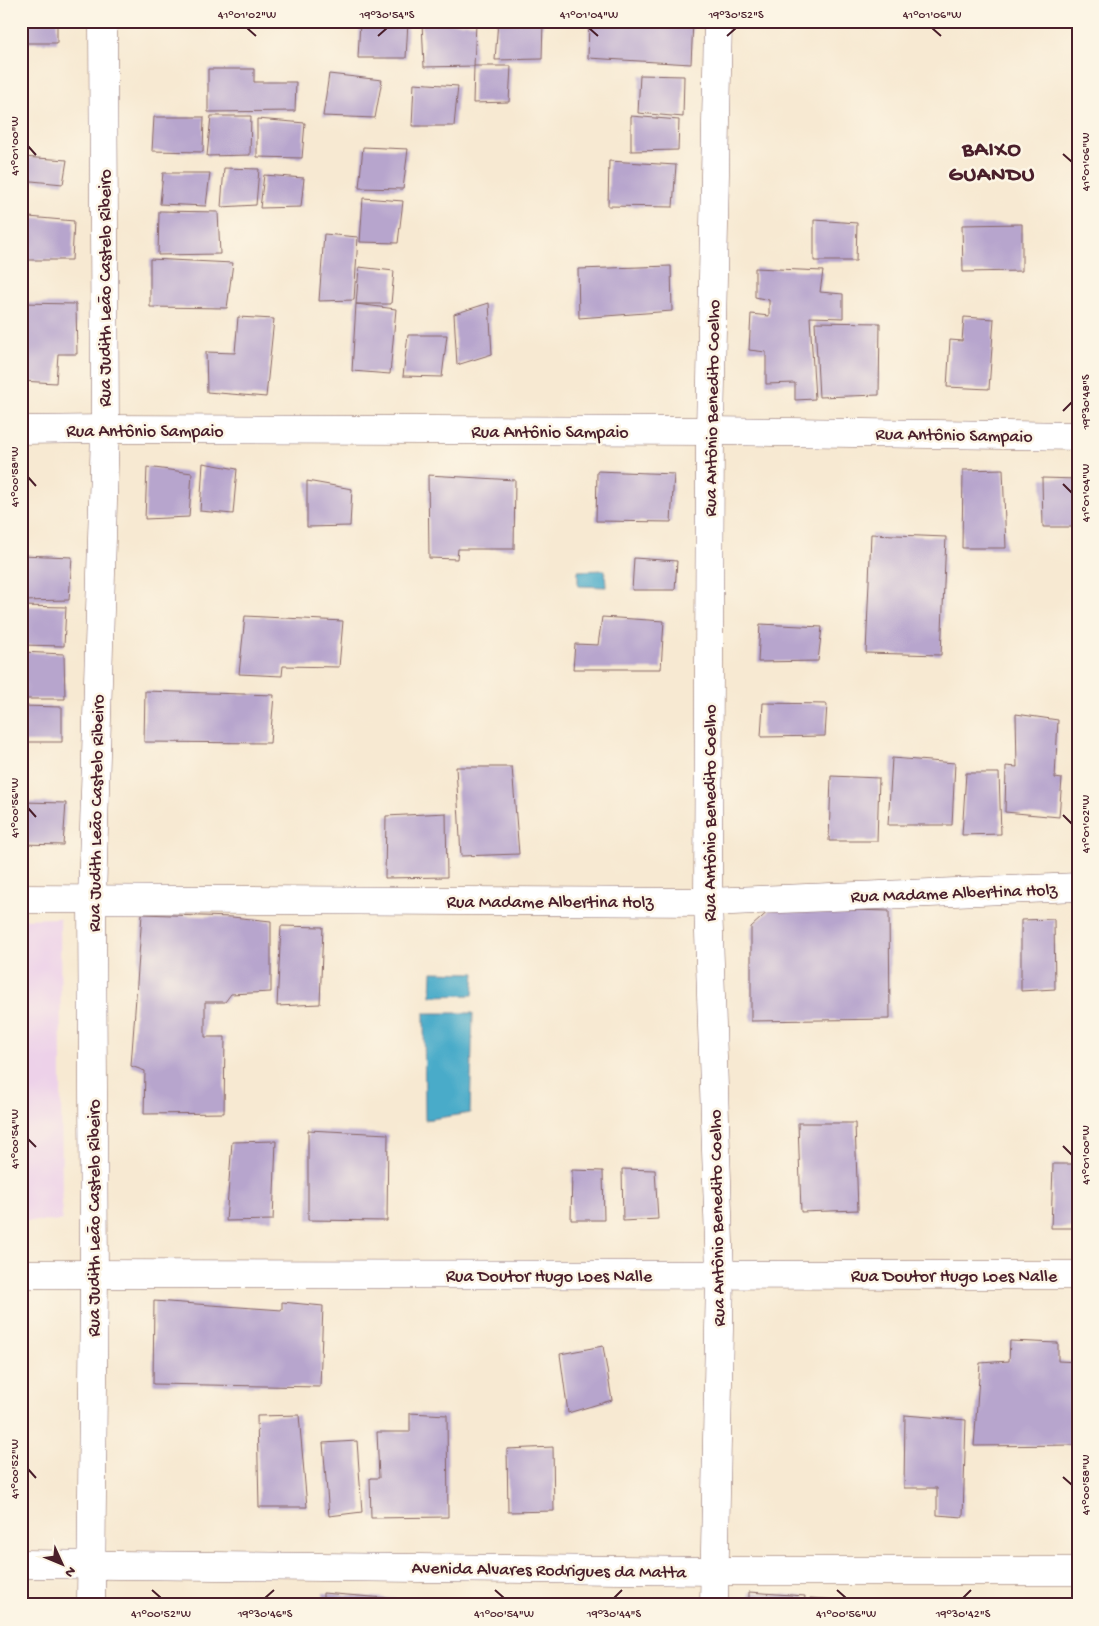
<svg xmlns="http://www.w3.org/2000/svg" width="1099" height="1626" font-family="'Gochi Hand',sans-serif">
<rect width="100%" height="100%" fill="#fcf5e5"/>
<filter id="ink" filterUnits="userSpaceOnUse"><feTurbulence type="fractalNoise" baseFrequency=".02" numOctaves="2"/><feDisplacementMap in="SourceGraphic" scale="10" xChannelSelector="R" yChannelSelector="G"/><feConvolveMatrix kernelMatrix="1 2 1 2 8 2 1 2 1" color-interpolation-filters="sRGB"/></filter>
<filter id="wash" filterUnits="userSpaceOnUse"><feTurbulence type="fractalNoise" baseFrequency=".0096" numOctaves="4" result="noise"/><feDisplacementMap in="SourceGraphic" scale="20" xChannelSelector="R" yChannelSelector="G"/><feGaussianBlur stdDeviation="1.12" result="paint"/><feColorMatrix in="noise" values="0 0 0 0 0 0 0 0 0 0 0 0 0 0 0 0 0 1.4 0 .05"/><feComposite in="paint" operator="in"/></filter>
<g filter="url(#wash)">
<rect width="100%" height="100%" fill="#f7e9d2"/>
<g fill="#edd1e9">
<path d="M60,918L62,1221H21V919Z"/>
<rect x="21" y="1600" width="38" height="5"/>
</g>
<g fill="#4aabc9" stroke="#4a657a">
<path d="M605,570L606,587L578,586V571Z"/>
<path d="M432,972L475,973L473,995L431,996Z"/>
<path d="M424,1013H473L470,1113L425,1120Z"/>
</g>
<g id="blocks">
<g fill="#b7a5cd">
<rect x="21" y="21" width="36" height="22"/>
<path d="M162,21H209V24L162,26Z"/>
<path d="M360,21H408L406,58H358Z"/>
<path d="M498,21H543L542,59L495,60Z"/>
<path d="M589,21H693L691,64L588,58Z"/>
<path d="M422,22L476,24L474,66L424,67Z"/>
<path d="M474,66H511L509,102L473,103Z"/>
<path d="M208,69H254V82H296L295,111L208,112Z"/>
<path d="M329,74L382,80L375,118L323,116Z"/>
<path d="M640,75L684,76L683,117L638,113Z"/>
<path d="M414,83L458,86L454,126H412Z"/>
<path d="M211,116H251L250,155L207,156Z"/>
<path d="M631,116L679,120L678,150L631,151Z"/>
<path d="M154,117H204L203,152L152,151Z"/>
<path d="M257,119L305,123L302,158L257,157Z"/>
<path d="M363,147L408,149L403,189L359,188Z"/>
<path d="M22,157L67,160L63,184L21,180Z"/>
<path d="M609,161L676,165L673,207L608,206Z"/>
<path d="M224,168L259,169L256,205L221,207Z"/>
<path d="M163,173H210L206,206L160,204Z"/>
<path d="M264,175L304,178L301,207L260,208Z"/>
<path d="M363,198L403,201L398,243L360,242Z"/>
<path d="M21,209L29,210V217L74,221L72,260H21Z"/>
<path d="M159,211L218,212L220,254L158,255Z"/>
<path d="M814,220L857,223L856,261H814Z"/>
<path d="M1022,224V271L963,272L962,225Z"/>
<path d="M324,234L358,237L354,300L319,301Z"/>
<path d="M150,259L233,263L227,308L150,307Z"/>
<path d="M671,266L672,311L579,318L578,269Z"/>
<path d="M359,267L394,271L391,304H356Z"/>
<path d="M755,268L823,271L820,292L843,294V318L810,317L815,399L795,400V383L766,384V352L749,350L751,314L769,316V300L755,297Z"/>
<path d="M21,303L76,304L77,354H58L56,383L21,381Z"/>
<path d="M489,303L492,354L457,365L454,314Z"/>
<path d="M356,304L396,309L390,374L352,371Z"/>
<path d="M238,317L274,319L266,397L207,392L206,352L235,353Z"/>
<path d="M964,317L994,319L989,389L947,387L950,340L962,341Z"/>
<path d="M815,322L880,323L879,395L819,397Z"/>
<path d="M408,335H447L442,377L403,376Z"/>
<path d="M203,463L237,469L233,514L200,511Z"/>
<path d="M147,467L192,473L189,517L145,519Z"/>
<path d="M1003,469L1006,548H962L963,470Z"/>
<path d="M597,471L674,474L671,522L596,521Z"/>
<path d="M428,475L515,480L514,549H458L457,559L429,558Z"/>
<path d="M1042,478L1078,479V527H1043Z"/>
<path d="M307,481L352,489L350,526L307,527Z"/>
<path d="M871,534L946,537L941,655L866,653Z"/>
<path d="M21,555L72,557L69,600L21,601Z"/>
<path d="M634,558L677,561L675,590H632Z"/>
<path d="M21,606L66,607L64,646L21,645Z"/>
<path d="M245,616L343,621L339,667L283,666L282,676L239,674Z"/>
<path d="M602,617L664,621L661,669H573L575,644L598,645Z"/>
<path d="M760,624L822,627L818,661L758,662Z"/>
<path d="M21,652L64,654L65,699H21Z"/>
<path d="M145,691L274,695L270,743L144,742Z"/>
<path d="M763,703L827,704L825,736L761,737Z"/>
<path d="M21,706L62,707V742H21Z"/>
<path d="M1016,714L1058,720L1055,778L1062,779L1059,817L1005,812L1006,766L1017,767Z"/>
<path d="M892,758L955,763L952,825H888Z"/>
<path d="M456,767H512L519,854L461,856Z"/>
<path d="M966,773H999L1001,834L962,835Z"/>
<path d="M831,776L879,778L877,841H829Z"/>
<path d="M21,802L66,803L63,845L21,844Z"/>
<path d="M446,813L447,877L385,878L386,816Z"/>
<path d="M772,908L889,911L890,1019L751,1021V927Z"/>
<path d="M142,914L232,917L271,921V992L231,994L225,1002H205V1037H225L224,1113L144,1114L145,1071L131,1066Z"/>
<path d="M1054,919L1055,989L1021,991V920Z"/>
<path d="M281,926L323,927L320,1004L277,1006Z"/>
<path d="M798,1123H855L858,1210L801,1212Z"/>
<path d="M308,1130L388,1134L387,1221L308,1220Z"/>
<path d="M276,1141L273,1220L226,1221L232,1142Z"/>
<path d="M1053,1164H1078V1228H1051Z"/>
<path d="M622,1169L655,1170L658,1219L623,1221Z"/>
<path d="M572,1170L603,1171L604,1220H571Z"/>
<path d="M154,1301L282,1310V1302L323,1306L320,1387L153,1384Z"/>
<path d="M1010,1341L1058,1343V1361L1078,1362V1445L974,1446L980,1363L1009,1361Z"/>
<path d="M603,1346L612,1400L568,1413L560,1354Z"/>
<path d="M410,1413L447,1415L448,1517L371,1518L370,1478H379L377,1432H410Z"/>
<path d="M299,1415L307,1507H259L257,1416Z"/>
<path d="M905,1415L966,1420L963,1517L937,1515V1488H904Z"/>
<path d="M357,1441L362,1512L329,1516L323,1443Z"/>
<path d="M553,1447L554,1511L508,1512L507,1449Z"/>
<path d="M749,1592L805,1596L804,1605H749Z"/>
<path d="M323,1593L396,1599V1605H323Z"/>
<path d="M810,1598L884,1603V1605H810Z"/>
</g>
</g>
</g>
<g filter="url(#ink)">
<use href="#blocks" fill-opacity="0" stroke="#876665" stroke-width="1"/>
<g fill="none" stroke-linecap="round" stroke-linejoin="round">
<defs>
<g id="minor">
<path d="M21,899L708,902L1078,887"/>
<path d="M21,1274L1078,1275"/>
<path d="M91,1605L94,1275L92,900L105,429L103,21"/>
<path d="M714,1605L720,1274L708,902L710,431L718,21"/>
</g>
<g id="tertiary">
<path d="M21,430L105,429L710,431L1078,436"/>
<path d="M21,1564L715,1571H1078"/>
</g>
</defs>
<use href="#minor" stroke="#876665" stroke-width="29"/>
<use href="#tertiary" stroke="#876665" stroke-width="29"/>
<use href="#minor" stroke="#fff" stroke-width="28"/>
<use href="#tertiary" stroke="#fff" stroke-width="28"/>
</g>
</g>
<path fill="none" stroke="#4a1f2b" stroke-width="2" d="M247,28L256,36M589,28L598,36M932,28L941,36M378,36L387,28M727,36L736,28M28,146L36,155M1063,154L1072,162M1063,411L1072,402M28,477L36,486M1063,484L1072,493M28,808L36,817M1063,815L1072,824M28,1139L36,1147M1063,1146L1072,1155M28,1469L36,1478M1063,1477L1072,1485M152,1590L161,1598M495,1590L504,1598M837,1590L846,1598M265,1598L274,1590M614,1598L622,1590M963,1598L971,1590"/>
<g text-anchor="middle" stroke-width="5" stroke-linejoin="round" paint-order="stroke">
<g font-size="18" fill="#4a1f2b" stroke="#fcf5e5">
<text transform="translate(104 288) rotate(-90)" y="6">Rua Judith Leão Castelo Ribeiro</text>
<text transform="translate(711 408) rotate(-89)" y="6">Rua Antônio Benedito Coelho</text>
<text x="145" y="436">Rua Antônio Sampaio</text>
<text x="550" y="437">Rua Antônio Sampaio</text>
<text transform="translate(954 434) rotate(1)" y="6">Rua Antônio Sampaio</text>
<text transform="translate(95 813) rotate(-89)" y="6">Rua Judith Leão Castelo Ribeiro</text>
<text transform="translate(709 813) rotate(-90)" y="6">Rua Antônio Benedito Coelho</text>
<text transform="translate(954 892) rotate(-2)" y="6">Rua Madame Albertina Holz</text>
<text x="550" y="907">Rua Madame Albertina Holz</text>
<text transform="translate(93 1218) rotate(-90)" y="6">Rua Judith Leão Castelo Ribeiro</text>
<text transform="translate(716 1218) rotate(-91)" y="6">Rua Antônio Benedito Coelho</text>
<text x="549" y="1281">Rua Doutor Hugo Loes Nalle</text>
<text x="954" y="1281">Rua Doutor Hugo Loes Nalle</text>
<text transform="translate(549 1569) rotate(1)" y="6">Avenida Alvares Rodrigues da Matta</text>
</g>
<g font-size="22" font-weight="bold" letter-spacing="1" fill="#4a1f2b" stroke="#fcf5e5">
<text x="992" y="155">BAIXO<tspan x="992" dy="25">GUANDU</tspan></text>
</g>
</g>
<rect width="1099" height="1626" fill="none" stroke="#fcf5e5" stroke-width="55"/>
<g transform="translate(62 1564) rotate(134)" stroke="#fcf5e5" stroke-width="4" paint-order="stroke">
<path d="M0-4L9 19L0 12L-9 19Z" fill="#4a1f2b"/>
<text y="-8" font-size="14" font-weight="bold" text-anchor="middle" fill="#4a1f2b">N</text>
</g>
<rect x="28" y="28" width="1044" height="1570" fill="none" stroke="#4a1f2b" stroke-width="2"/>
<g font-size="12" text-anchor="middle" fill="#4a1f2b">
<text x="247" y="18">41°01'02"W</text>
<text x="387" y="18">19°30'54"S</text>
<text x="589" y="18">41°01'04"W</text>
<text x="736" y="18">19°30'52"S</text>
<text x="932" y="18">41°01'06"W</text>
<text transform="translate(14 146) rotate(-90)" y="4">41°01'00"W</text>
<text transform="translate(1085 162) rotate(-90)" y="4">41°01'06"W</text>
<text transform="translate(1085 402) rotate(-90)" y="4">19°30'48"S</text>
<text transform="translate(14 477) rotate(-90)" y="4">41°00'58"W</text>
<text transform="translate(1085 493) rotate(-90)" y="4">41°01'04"W</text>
<text transform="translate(14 808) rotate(-90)" y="4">41°00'56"W</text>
<text transform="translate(1085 824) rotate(-90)" y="4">41°01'02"W</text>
<text transform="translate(14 1139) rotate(-90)" y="4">41°00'54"W</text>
<text transform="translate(1085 1155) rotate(-90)" y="4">41°01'00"W</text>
<text transform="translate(14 1469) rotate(-90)" y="4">41°00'52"W</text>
<text transform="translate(1085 1485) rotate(-90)" y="4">41°00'58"W</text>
<text x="161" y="1617">41°00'52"W</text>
<text x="265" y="1617">19°30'46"S</text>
<text x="504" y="1617">41°00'54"W</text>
<text x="614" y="1617">19°30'44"S</text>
<text x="846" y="1617">41°00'56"W</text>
<text x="963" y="1617">19°30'42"S</text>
</g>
</svg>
